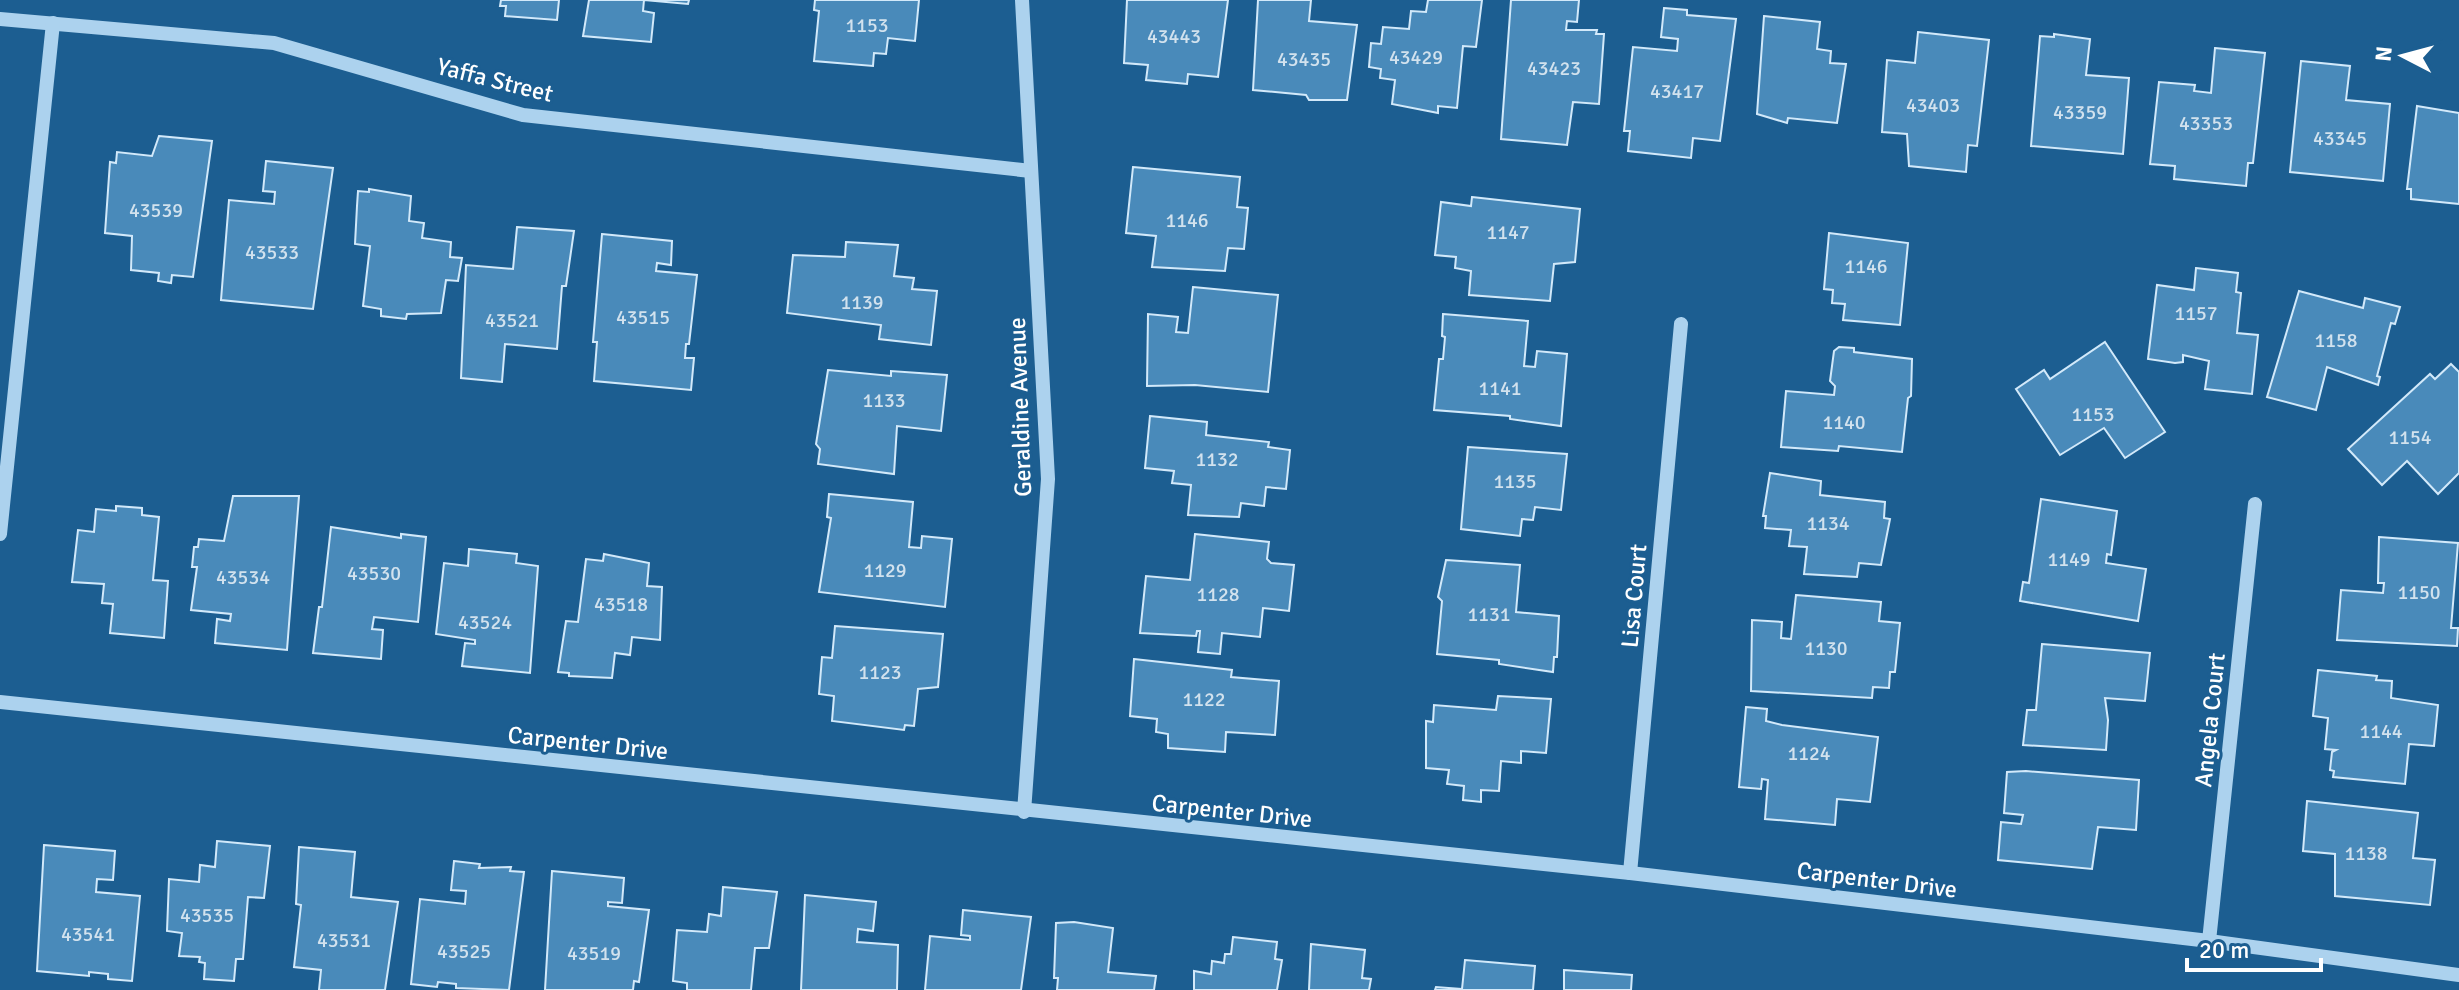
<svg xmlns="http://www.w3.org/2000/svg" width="2459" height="990" font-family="Signika,sans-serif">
<rect width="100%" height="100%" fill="#1c5e91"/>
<g fill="#498aba" stroke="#d2e9fa" stroke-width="2">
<path d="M501,0H559L557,20L505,16L506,6H500Z"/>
<path d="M589,0H689L688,4L644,0L643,11L654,13L651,42L583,36Z"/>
<path d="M815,0H919L915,41L888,38L886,54L874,53L873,66L814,61L819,11L814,10Z"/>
<path d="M1127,0H1228L1218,77L1188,74L1187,84L1146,80L1148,65L1124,63Z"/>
<path d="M1258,0H1311L1309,21L1357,25L1347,100H1309L1306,95L1253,90Z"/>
<path d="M1428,0H1482L1476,47L1463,46L1457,108L1438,106V113L1392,104L1395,80L1380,78L1381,69L1369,67L1371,43L1381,44L1383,27L1409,29L1411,11L1426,12Z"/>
<path d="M1511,0H1579L1577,22L1567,21L1566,30H1597L1596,34H1604L1599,104L1573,102L1567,145L1501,139Z"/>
<path d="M1664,8L1687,10V15L1736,19L1720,141L1693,138L1691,158L1628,151L1630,131H1624L1633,47L1677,51L1678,39L1661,37Z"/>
<path d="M1764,16L1820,22L1817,49L1831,51L1830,63L1846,64L1837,123L1788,118L1787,123L1757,114Z"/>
<path d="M1918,32L1989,40L1977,146L1968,145L1966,172L1909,166L1907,134L1882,132L1887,60L1915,63Z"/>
<path d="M2054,34L2090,39L2086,75L2129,78L2123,154L2031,146L2040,36L2054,37Z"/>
<path d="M2215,48L2265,53L2253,163H2248L2246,186L2174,179L2175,166L2150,164L2159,82L2195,85L2194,91L2211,93Z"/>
<path d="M2301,61L2350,66L2346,100L2390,104L2383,181L2290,172Z"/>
<path d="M2417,106L2459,113V204L2411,199V189H2407Z"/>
<path d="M159,136L212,141L193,277L172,275L171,283L158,281L159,273L131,270L132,236L105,233L110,162L116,163L117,152L152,156Z"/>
<path d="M266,161L333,168L313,309L221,300L229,200L274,204L275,192L263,191Z"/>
<path d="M1133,167L1240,177L1237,207L1248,208L1244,249L1228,248L1225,271L1152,267L1156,236L1126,233Z"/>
<path d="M369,189L411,196L409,221L424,223L422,238L451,242L450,257L462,258L458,281L446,280L441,313L407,314L406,319L381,316V309L363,306L370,246L355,244L357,206L358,191L369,192Z"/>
<path d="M1472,197L1580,209L1575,262L1554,264L1550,301L1469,295L1471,271L1455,268L1456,257L1435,255L1441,202L1471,206Z"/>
<path d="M517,227L574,231L566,286H562L557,349L505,344L502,382L461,378L466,265L513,269Z"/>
<path d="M1829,233L1908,243L1900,325L1843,320L1845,304L1832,303L1833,290L1824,289Z"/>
<path d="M602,234L672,241L671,265L657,263L656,271L697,275L689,344H686L685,358H694L691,390L594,381L597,342H593Z"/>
<path d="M846,242L898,245L894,276L914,278L912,289L937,291L931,345L879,339L881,325L787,313L793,255L845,257Z"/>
<path d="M2196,268L2238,273L2236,292L2241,293L2237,333L2258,335L2252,394L2205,389L2209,361L2183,355V362L2175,363L2148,359L2157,285L2194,290Z"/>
<path d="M1193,287L1278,295L1268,392L1195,385L1147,386L1148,314L1178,317L1176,332L1188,333Z"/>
<path d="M2299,291L2363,308L2365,298L2400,307L2395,324L2391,323L2377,376L2380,377L2378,385L2327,367L2316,410L2267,397Z"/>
<path d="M1443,314L1528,321L1524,366L1535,367L1537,351L1567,354L1561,426L1510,419V416L1434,410L1439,359H1443L1445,337L1442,336Z"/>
<path d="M2105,342L2165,432L2125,458L2104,428L2060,455L2016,389L2044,370L2050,379Z"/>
<path d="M1839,347L1854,348V352L1912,359L1911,396L1908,398L1902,452L1839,446L1838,451L1781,447L1786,391L1834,395L1835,386L1830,381L1834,351Z"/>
<path d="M2451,364L2459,372V473L2438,494L2407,461L2382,485L2348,449L2430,374L2435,379Z"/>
<path d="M828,370L891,376V371L947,375L941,431L897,426L894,474L818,464L820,449L816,444Z"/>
<path d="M1150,416L1207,422L1206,435L1269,442L1268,447L1290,450L1286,489L1266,487L1264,506L1241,503L1239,517L1188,515L1191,485L1172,483L1174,471L1145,468Z"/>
<path d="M1468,447L1567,454L1561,510L1535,507L1533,520L1522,519L1520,536L1461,529Z"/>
<path d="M1770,473L1821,481L1820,495L1885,502L1884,518L1890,519L1881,565L1859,563L1857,577L1804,574L1807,547L1789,546L1791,530L1765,528L1766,516H1763Z"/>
<path d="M829,494L913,502L909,547L921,548L922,536L952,539L945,607L819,592L831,518L827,517Z"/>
<path d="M233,496H299L287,650L215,643L217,619L230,621L231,614L191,610L197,567H192L194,547H198L199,539L224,541Z"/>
<path d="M2041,499L2117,511L2111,555L2107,554L2106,563L2146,569L2138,621L2020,601L2023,582L2029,583Z"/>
<path d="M116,506L142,508V515L159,517L153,580L168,581L164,638L110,633L113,604L102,603L104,584L72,582L78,530L94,532L96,509L116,511Z"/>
<path d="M331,527L401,538V534L426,537L418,622L374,617L372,629L383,630L381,659L313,653L319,607H322Z"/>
<path d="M1195,534L1269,542L1267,559L1271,563L1294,565L1289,611L1263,608L1260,637L1222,633L1220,654L1198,652L1200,631H1197L1196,636L1140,633L1146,576L1190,580Z"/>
<path d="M2379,537L2458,543L2451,628H2458L2457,646L2337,640L2341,590L2383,593L2384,583H2378Z"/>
<path d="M469,549L517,554L516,563L538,566L530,673L462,666L465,643L475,644V640L436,634L444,563L468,566Z"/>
<path d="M604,554L649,563L647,586L662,587L660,640L632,637L630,655L615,653L612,678L569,676V673L558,672L566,621L578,622L586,559L603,561Z"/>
<path d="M1446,560L1520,565L1516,612L1559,616L1557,657H1554L1553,672L1499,664V660L1437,654L1442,601L1438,597Z"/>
<path d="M1796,595L1881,602L1879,621L1900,623L1895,672H1890L1889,688L1873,687L1872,698L1751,691L1752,620L1782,622L1781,638L1791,639Z"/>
<path d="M835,626L943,634L938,687L918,689L914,726L905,725L904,730L832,721L834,696L819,694L822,657L832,658Z"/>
<path d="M2042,644L2150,653L2145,701L2105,698L2108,720L2106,750L2023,745L2027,710H2036Z"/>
<path d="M1134,659L1232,670L1231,677L1279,681L1275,735L1226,732L1225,752L1168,748V734L1156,732L1157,719L1130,716Z"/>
<path d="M2318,670L2377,676L2376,680L2392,681L2391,698L2438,705L2434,746L2409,744L2405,784L2333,777L2334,771L2330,770L2332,752L2336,750L2325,749L2328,718L2313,716Z"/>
<path d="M1498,696L1551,699L1546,753L1521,751V763L1501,761L1499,791L1481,790V802L1463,800L1464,786L1447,784L1449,770L1426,768V721L1433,722L1434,705L1496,710Z"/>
<path d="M1746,707L1767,709L1766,721L1782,725L1878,737L1870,802L1837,799L1835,825L1765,819L1768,780L1762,779L1761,789L1739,787Z"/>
<path d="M2026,771L2139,780L2136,830L2098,827L2092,869L1998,860L2001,822L2021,824L2023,815L2004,813L2007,772Z"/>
<path d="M2307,801L2418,813L2413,858L2435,860L2430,905L2335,896V854L2303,851Z"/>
<path d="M217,841L270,846L264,898L248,897L243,959H236L234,981L204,979L205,963L199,962L200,957L179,956L182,933L167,931L169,879L199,882L200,865L215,867Z"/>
<path d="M44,845L115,851L113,880L97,879L96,892L140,896L132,981L108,979V974L89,972V976L37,971Z"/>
<path d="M299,847L355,852L351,897L398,902L385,990H319L321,970L294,967L301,905L296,904Z"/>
<path d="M454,861L480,864L479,868L511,867L510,871L524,872L509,990L456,988V984L438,982L437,987L411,984L420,899L465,904L466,891L451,890Z"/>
<path d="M552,871L624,878L622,903L608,902V906L649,910L639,982L634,981L633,990H545Z"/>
<path d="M723,887L777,892L769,948H755L751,990H687V983L673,981L677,930L707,932L709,914L721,916Z"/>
<path d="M805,895L876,902L873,931L858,929L857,942L898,945L897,990H801Z"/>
<path d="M963,910L1031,917L1021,990H925L930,936L970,940V936L961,935Z"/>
<path d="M1074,922L1113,928L1108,972L1156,976L1154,990H1057L1058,978H1054L1056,923Z"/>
<path d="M1233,937L1277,942L1275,959L1282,960L1277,990H1194V971L1211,974L1212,961L1224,963L1225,954H1231Z"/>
<path d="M1311,944L1365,950L1362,978L1371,979L1369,990H1309Z"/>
<path d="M1465,960L1535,966L1533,990H1435L1436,987L1462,989Z"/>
<path d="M1564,970L1632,975L1631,990H1564Z"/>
</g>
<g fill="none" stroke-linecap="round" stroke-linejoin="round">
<g stroke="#acd2ee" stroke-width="14">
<path d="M1022,0L1048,479L1024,812"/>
<path d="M0,19L274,43L523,115L1031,171"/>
<path d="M0,534L53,23"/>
<path d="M0,702L1630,873L2209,941L2459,975"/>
<path d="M1630,873L1681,324"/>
<path d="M2209,941L2255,504"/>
</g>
</g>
<g text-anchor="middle" stroke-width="6" stroke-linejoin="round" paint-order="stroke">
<g font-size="20" fill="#d2e2ee">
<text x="867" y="32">1153</text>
<text x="1174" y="43">43443</text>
<text x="1416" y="64">43429</text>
<text x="1304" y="66">43435</text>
<text x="1554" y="75">43423</text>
<text x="1677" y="98">43417</text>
<text x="1933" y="112">43403</text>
<text x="2080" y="119">43359</text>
<text x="2206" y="130">43353</text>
<text x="2340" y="145">43345</text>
<text x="156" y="217">43539</text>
<text x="1187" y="227">1146</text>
<text x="1508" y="239">1147</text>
<text x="272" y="259">43533</text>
<text x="1866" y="273">1146</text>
<text x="862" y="309">1139</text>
<text x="2196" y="320">1157</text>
<text x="643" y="324">43515</text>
<text x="512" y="327">43521</text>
<text x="2336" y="347">1158</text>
<text x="1500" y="395">1141</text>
<text x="884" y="407">1133</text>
<text x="2093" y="421">1153</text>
<text x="1844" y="429">1140</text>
<text x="2410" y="444">1154</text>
<text x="1217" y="466">1132</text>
<text x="1515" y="488">1135</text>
<text x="1828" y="530">1134</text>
<text x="2069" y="566">1149</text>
<text x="885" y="577">1129</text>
<text x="374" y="580">43530</text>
<text x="243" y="584">43534</text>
<text x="2419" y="599">1150</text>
<text x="1218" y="601">1128</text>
<text x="621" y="611">43518</text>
<text x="1489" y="621">1131</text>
<text x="485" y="629">43524</text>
<text x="1826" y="655">1130</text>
<text x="880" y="679">1123</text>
<text x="1204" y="706">1122</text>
<text x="2381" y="738">1144</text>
<text x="1809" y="760">1124</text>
<text x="2366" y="860">1138</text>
<text x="207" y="922">43535</text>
<text x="88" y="941">43541</text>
<text x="344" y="947">43531</text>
<text x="464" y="958">43525</text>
<text x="594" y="960">43519</text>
</g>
<g font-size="24" fill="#fff" stroke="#1c5e91">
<text transform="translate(495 80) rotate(14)" y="8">Yaffa Street</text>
<text transform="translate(1020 407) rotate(-92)" y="8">Geraldine Avenue</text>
<text transform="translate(1634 596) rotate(-85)" y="8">Lisa Court</text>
<text transform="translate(2210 720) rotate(-84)" y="8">Angela Court</text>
<text transform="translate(588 743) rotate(6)" y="8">Carpenter Drive</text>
<text transform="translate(1232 811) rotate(6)" y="8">Carpenter Drive</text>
<text transform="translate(1877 880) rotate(7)" y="8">Carpenter Drive</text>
</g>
</g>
<g transform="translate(2403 56) rotate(276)" stroke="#1c5e91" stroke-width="6" paint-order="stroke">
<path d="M0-6L14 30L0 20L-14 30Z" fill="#ffffff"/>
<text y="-12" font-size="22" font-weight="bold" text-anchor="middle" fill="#ffffff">N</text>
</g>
<path d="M2187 958v12h134v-12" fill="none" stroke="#ffffff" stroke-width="4"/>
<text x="2199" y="958" font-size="24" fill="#ffffff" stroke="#1c5e91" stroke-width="6" paint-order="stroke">20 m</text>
</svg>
